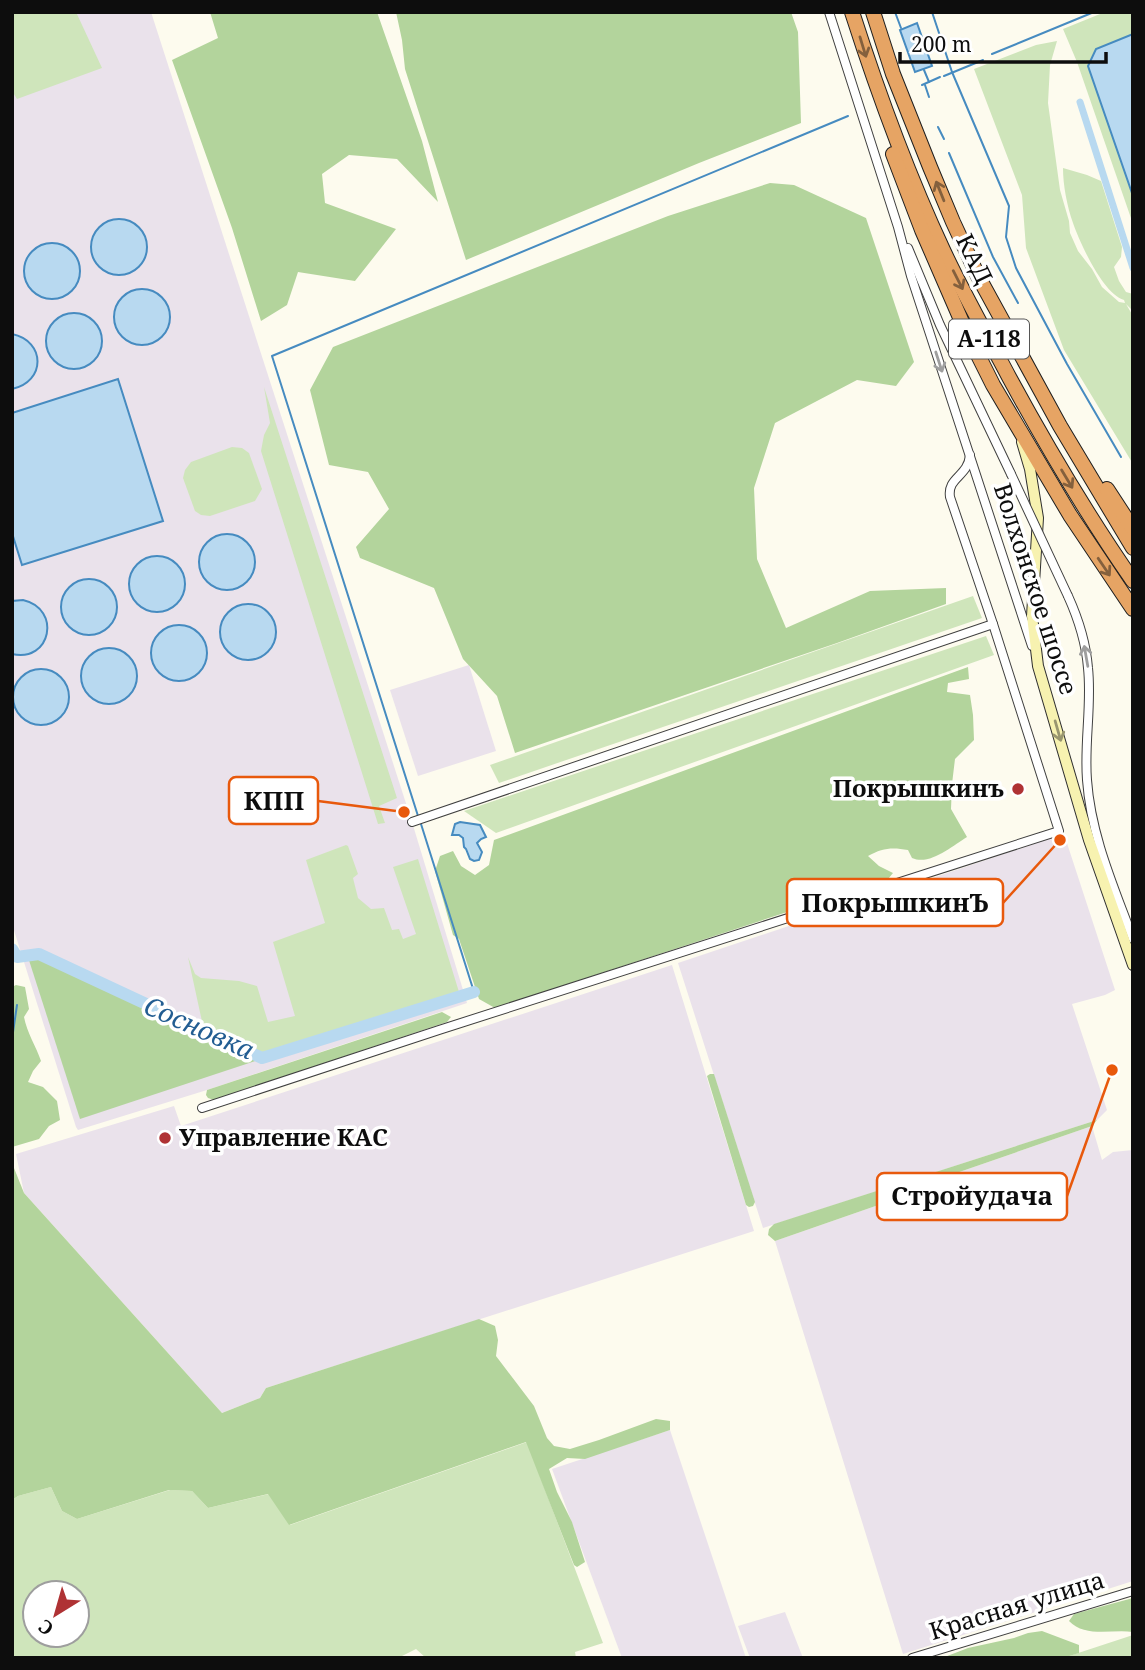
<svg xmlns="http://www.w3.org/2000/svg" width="1145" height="1670" font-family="'Noto Serif',serif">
<rect width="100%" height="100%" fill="#fdfbee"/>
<g fill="#eae2eb">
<path d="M12,12H151L412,822L467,1003L207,1090L78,1130L76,1127L12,924Z"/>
<path d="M469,665L496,751L418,776L390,690Z"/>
<path d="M1064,834L1115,990L1105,995L1072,1004L1107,1110L1097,1120L763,1228L678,963Z"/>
<path d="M672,965L754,1231L266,1388L260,1398L222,1413L24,1193L16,1154L174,1106L181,1126Z"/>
<path d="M1092,1126L1102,1160L1113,1152L1133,1150V1581L903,1654L775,1241L910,1194L913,1188Z"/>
<path d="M670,1430L746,1658H622L552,1469Z"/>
<path d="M785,1612L803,1658H750L738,1626Z"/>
</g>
<g fill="#cfe5bb" fill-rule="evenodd">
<path d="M12,12H76L102,68L17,99L12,91Z"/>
<path d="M1105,12H1133V34L1096,49L1088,66L1133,196V224L1077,62L1063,29Z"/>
<path d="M1057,41L1050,65L1048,103L1060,190L1069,221L1070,233L1078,251L1092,269L1102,287L1119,302L1125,303L1124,300C1103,294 1080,243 1073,223C1067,206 1063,185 1063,168L1087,175L1101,181L1122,247L1121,257L1114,267L1119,281L1126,292L1133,294V311L1126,304L1133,316V464L1064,350L1026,248L1022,195L974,69L1036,45Z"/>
<path d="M264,387L397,798L379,806L385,823L378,824L261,451L264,435L270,423Z"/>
<path d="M232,447L242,448L249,453L262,489L255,501L210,516L201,515L195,511L183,478L185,470L191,462Z"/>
<path d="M973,596L982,618L499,783L490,765Z"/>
<path d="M986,636L994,655L496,833L464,811Z"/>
<path d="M346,845L348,846L358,874L353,878L358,898L371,909L384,908L392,930L399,929L403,939L416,934L393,867L418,859L459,992L266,1054L203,1026L188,957L195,974L201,978L239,981L257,986L268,1022L295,1016L273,942L325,923L306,860Z"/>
<path d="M527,1442L603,1643L575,1652L576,1658H426L416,1649L398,1658H12V1500L18,1496L51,1487L62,1511L77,1519L170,1490L192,1491L208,1508L269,1494L290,1525ZM35,1593H77V1635H35Z"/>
<path d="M1133,1635V1658H1063Z"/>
</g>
<g fill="#b3d49c">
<path d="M210,12H377L422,141L438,202L397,159L349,155L322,174L325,203L396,229L355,281L298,272L287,305L261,321L232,228L172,60L218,38Z"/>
<path d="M396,12H791L798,32L801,123L699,163L466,260L405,69L402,40Z"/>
<path d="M770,183L794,185L866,218L914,362L896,386L857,380L775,423L754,488L757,559L786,628L870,591L946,588V604L837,643L515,753L497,696L463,659L434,588L360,558L356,547L389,509L368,472L329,465L310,390L333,347L668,216Z"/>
<path d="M968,667L969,679L948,683L947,692L970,695L973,715L974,740L955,759L952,784L951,809L967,837C952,846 930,866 912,858L908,850C892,847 882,848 868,856L879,866L893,873L888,879L495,1008L479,999L459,939L453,935L435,871L440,856L453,851L461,866L475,875L489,865L494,840Z"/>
<path d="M27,954L258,1060L80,1119Z"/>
<path d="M16,985L25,987L29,1009L24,1017C27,1033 36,1046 41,1061L33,1071L28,1082L43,1087L57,1101L60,1120L49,1126L39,1139L12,1147V987Z"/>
<path d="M442,1012L451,1017L447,1022L214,1100L208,1098L206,1095L207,1090Z"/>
<path d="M710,1074H714L755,1202L753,1206L749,1207L746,1205L707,1076Z"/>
<path d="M1097,1120L1092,1126L913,1188L910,1194L775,1241L768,1235L769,1229L774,1224Z"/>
<path d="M12,1163L24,1193L222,1413L260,1398L266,1388L479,1319L495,1326L498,1340L496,1356L534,1406L547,1438L554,1446L570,1449L599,1440L656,1419L670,1421V1430L585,1459L567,1458L549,1469L557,1492L572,1522L585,1562L577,1567L574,1565L526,1442L289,1525L268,1494L208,1508L192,1491L169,1490L77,1519L62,1511L51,1487L18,1496L12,1500Z"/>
<path d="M1133,1598V1632C1112,1629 1085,1638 1069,1621L1074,1614Z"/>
<path d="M1042,1631L1079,1645V1653L1063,1658H942L968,1648L1014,1638L1028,1633Z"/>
</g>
<g fill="#b8d9f0" stroke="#468bc0" stroke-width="2">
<path d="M917,23L932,66L915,72L900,30Z"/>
<path d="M1133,34V196L1088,66L1096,49Z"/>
<circle cx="119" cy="247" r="28"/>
<circle cx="52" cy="271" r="28"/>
<circle cx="142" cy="317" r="28"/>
<circle cx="74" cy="341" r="28"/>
<path d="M12,334C46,341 46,382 12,389Z"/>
<path d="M118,379L163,521L22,565L12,533V413Z"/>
<circle cx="227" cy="562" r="28"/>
<circle cx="157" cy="584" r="28"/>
<circle cx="89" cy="607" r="28"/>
<path d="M23,600C62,609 51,663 12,654V601Z"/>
<circle cx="248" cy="632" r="28"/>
<circle cx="179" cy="653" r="28"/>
<circle cx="109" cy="676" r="28"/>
<circle cx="41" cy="697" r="28"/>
<path d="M460,822L480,825L486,837L481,839L477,843L482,852L479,860L474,861L470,859L466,849L464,847L463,838L459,835H452L455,824Z"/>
</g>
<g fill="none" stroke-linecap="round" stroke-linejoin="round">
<g stroke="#468bc0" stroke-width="2">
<path d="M895,12L901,28"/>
<path d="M932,12L952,72L1009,206L1006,237L1016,268L1067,364L1121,457"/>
<path d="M992,54L1094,12"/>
<path d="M924,70L929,82"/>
<path d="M944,76L983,60"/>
<path d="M922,85L940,77"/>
<path d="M925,85L929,97"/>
<path d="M938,127L944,139"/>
<path d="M949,153L993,257L1018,303"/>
<path d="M418,816L272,356L848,116"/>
<path d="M421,824L474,992"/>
<path d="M12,1039L17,1005"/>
</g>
<path stroke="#b8d9f0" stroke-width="7" d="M1080,102L1133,268"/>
<path stroke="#b8d9f0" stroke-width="12" d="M12,949L17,957L39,954L262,1058L474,992"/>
<defs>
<g id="street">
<path d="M829,12L898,227L911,276L1032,646"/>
<path d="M908,248L940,325L1011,474"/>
<path d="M1068,596C1078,618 1086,643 1088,668C1092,705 1084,743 1087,780C1091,836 1114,887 1133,939"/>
<path d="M412,822L993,624"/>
<path d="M202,1108L439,1030L1059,831L993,624L950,497C947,477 968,477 970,455"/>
<path d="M912,1658L1133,1591"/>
</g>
<path id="secondary" d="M1022,442L1030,469L1038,518L1032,616L1038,666L1089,840L1133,965"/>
<g id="highway">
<path d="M852,12C878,93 907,173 943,250C963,293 987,335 1009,377C1047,447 1087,515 1133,581"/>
<path d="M873,12L893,74L930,167L953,222L978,276L1060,426L1133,548"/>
<path d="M893,154L922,230L965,329L993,385L1070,515L1133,609"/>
<path d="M1107,489L1133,529"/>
</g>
</defs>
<use href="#street" stroke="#404040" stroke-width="10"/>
<use href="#secondary" stroke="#2f2f2f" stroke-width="12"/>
<use href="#highway" stroke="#1e1e1e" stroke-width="16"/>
<use href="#street" stroke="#fff" stroke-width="8"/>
<use href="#secondary" stroke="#f7f2b0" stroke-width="10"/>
<use href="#highway" stroke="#e6a464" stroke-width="14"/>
<defs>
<path id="street-bridge" d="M1011,474L1068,596"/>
</defs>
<use href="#street-bridge" stroke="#404040" stroke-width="10" stroke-linecap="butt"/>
<use href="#street-bridge" stroke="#fff" stroke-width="8"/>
</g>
<defs><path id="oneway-shaft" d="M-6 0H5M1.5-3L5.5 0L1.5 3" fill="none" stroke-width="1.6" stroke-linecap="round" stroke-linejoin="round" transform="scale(1.75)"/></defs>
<g stroke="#84603d">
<use href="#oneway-shaft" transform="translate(863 47) rotate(73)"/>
<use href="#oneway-shaft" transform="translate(940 191) rotate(-112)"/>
<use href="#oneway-shaft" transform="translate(958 280) rotate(63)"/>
<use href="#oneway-shaft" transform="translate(1067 479) rotate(59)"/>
<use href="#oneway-shaft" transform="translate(1104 567) rotate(56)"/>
</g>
<g stroke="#9e9e9e">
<use href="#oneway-shaft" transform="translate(939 362) rotate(72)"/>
<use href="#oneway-shaft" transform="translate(1086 656) rotate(-100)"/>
</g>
<use stroke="#99966f" href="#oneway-shaft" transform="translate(1058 731) rotate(74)"/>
<g fill="#af3234" stroke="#fff" stroke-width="2.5">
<circle cx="1018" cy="789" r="7"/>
<circle cx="165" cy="1138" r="7"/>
</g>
<g text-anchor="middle" stroke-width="7" stroke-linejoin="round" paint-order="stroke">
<rect fill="#fff" stroke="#565656" stroke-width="2" x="949" y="319.5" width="80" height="39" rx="5"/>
<g font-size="23" font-weight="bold" fill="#0d0d0d">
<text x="989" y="347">А-118</text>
</g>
<g font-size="24" fill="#0d0d0d" stroke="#fff">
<text transform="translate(974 259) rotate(64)" y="8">КАД</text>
<text transform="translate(1035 589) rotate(72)" y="8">Волхонское шоссе</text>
<text transform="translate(1017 1606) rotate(-17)" y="8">Красная улица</text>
</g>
<g font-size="24" font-weight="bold" fill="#0d0d0d" stroke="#fff" text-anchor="end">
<text x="1004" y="797">Покрышкинъ</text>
<text x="179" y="1146" text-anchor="start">Управление КАС</text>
</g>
<g font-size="26" font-style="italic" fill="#225d92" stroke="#fff">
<text transform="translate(199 1028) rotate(24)" y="9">Сосновка</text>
</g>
</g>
<path fill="none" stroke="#e8590c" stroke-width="2.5" d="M404 812L318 801M1060 840L1003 903M1112 1070L1067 1196"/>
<g fill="#e8590c" stroke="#fff" stroke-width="2.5">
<circle cx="404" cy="812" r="7"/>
<circle cx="1060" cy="840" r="7"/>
<circle cx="1112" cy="1070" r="7"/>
</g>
<g fill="#fff" stroke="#e8590c" stroke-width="2.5">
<rect x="229" y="777" width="89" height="47" rx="7"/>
<rect x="787" y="879" width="216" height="47" rx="7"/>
<rect x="877" y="1173" width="190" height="47" rx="7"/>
</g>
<g font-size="26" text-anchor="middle" font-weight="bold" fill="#0d0d0d">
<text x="274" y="810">КПП</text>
<text x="895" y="912">ПокрышкинЪ</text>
<text x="972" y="1205">Стройудача</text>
</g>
<rect width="1145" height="1670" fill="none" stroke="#0d0d0d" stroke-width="28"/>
<g transform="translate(56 1614) rotate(217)"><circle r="33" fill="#ffffff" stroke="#9e9e9e" stroke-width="2"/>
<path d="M0-5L12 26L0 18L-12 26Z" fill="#af3234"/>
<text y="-10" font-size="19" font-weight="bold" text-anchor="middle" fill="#0d0d0d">С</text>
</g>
<path d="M900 52v10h206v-10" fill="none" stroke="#0d0d0d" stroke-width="3.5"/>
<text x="911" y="52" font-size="21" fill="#0d0d0d" stroke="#ffffff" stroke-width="5" paint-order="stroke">200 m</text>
</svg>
